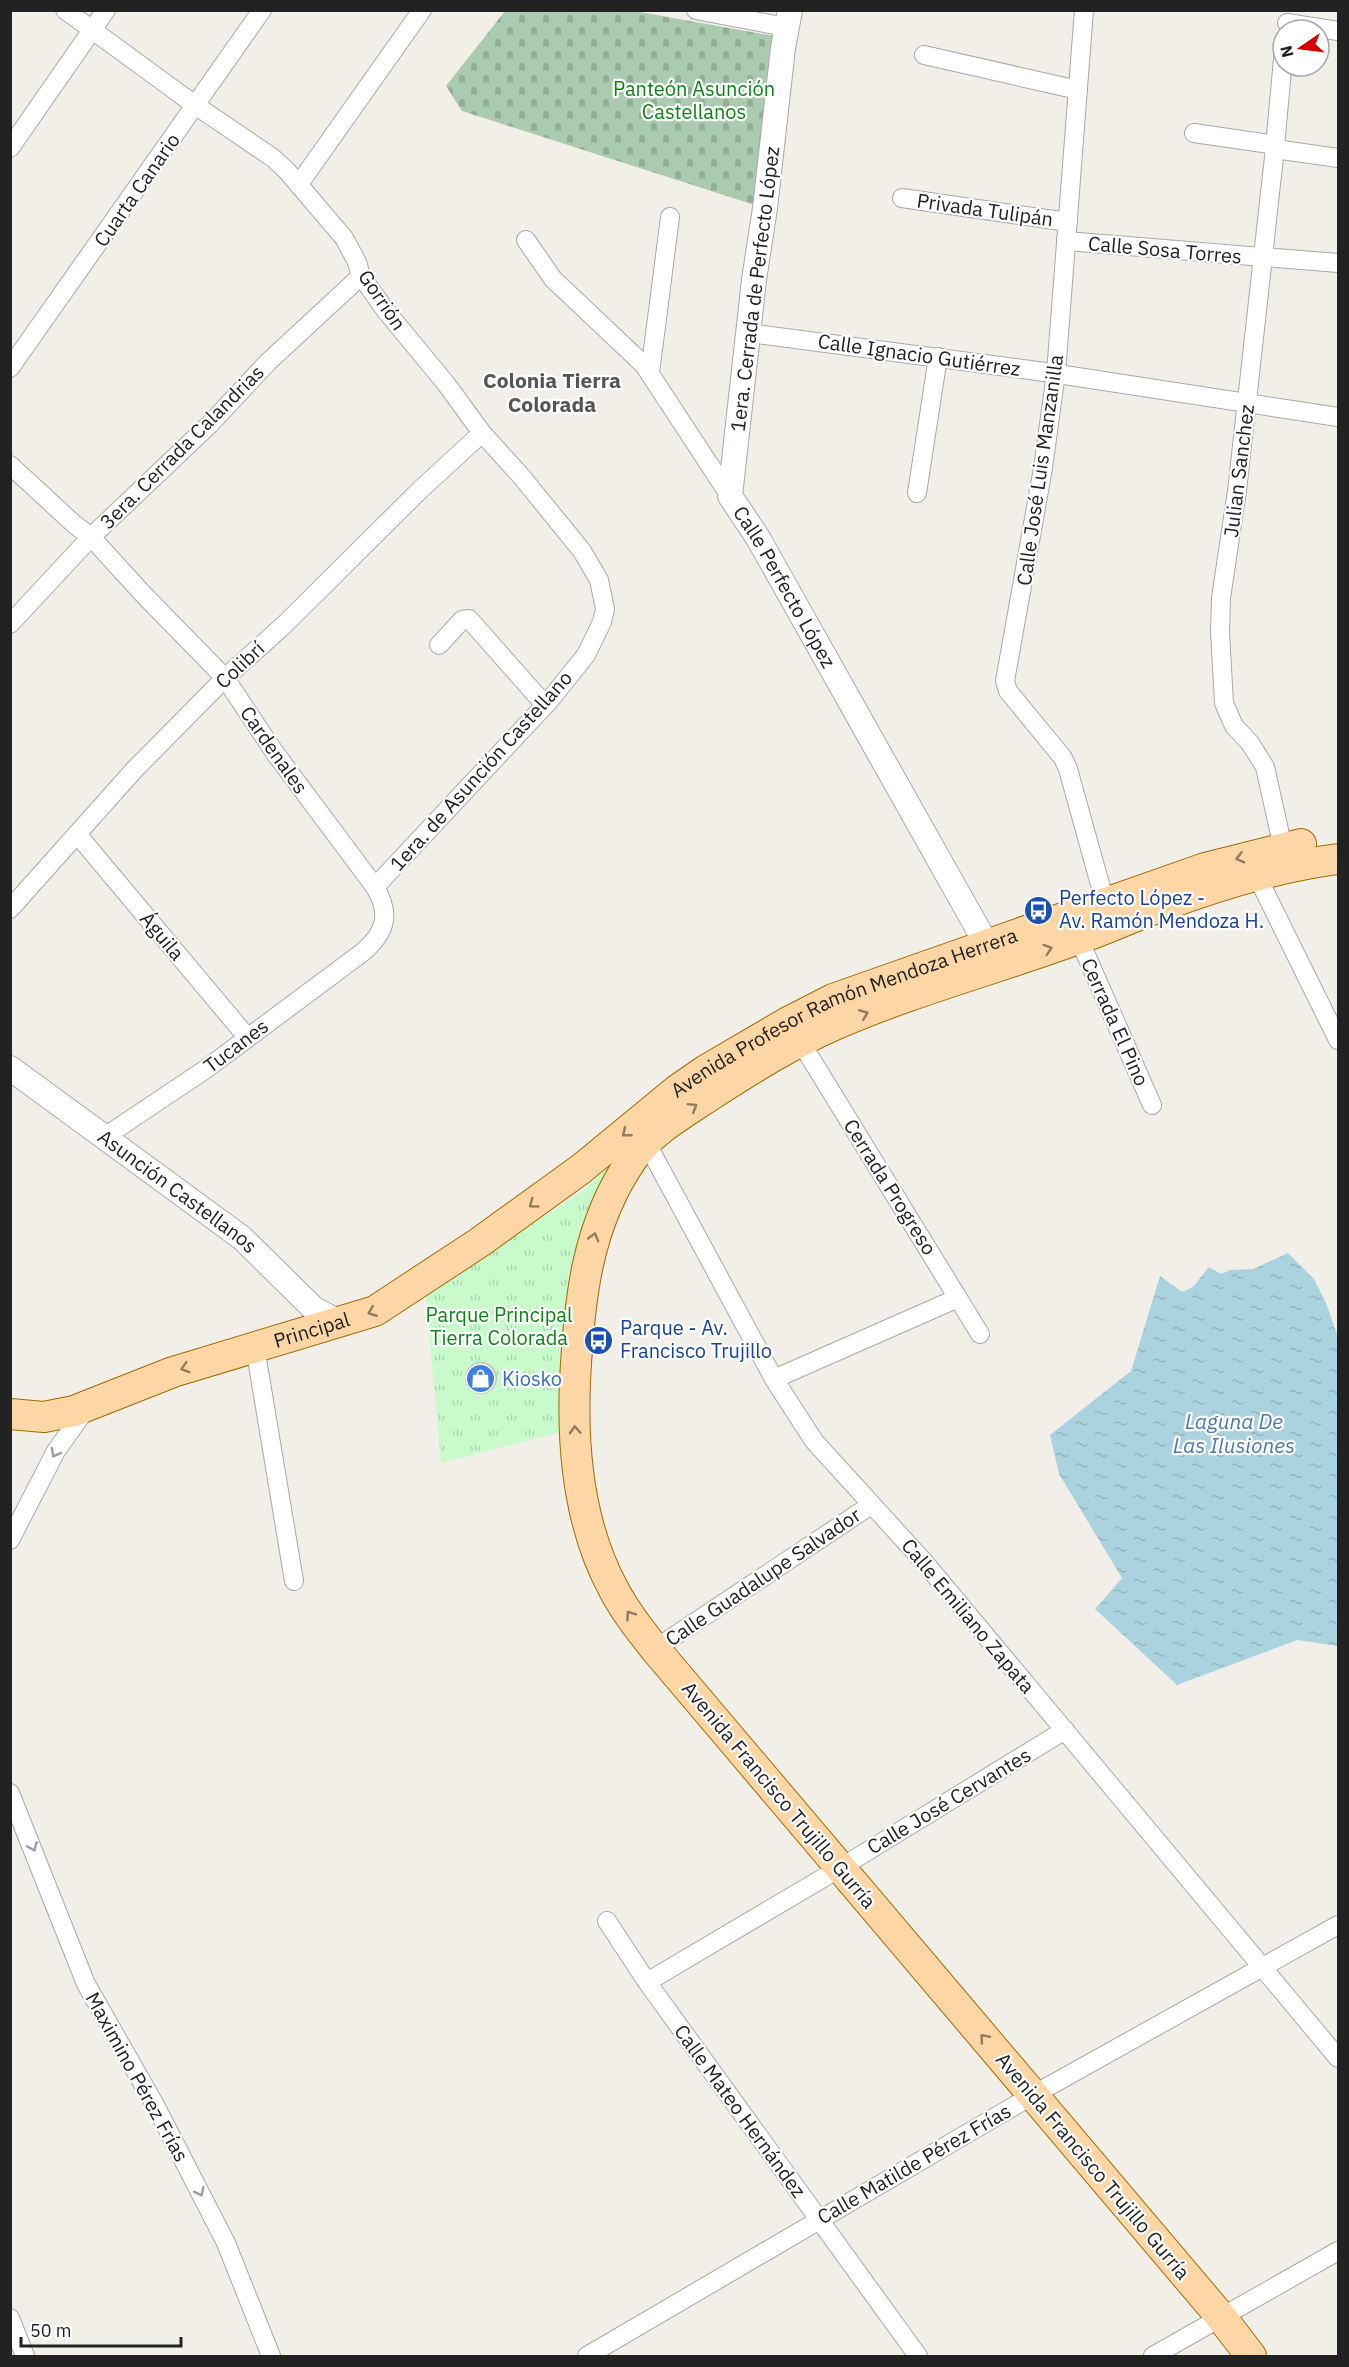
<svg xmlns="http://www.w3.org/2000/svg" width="1349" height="2367" font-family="'IBM Plex Sans',sans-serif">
<defs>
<pattern id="cemetery-stones" width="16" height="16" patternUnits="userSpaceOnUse" patternTransform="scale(1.5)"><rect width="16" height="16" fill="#aacbaf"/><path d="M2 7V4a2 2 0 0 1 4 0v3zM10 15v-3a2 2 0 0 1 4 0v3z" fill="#92ae96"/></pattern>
<pattern id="park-tufts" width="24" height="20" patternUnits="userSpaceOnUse" patternTransform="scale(1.5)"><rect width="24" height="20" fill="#c8facc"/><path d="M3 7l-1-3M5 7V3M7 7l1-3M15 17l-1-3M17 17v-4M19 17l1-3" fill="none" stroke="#acd6af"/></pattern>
<pattern id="water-ripples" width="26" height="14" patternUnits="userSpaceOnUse" patternTransform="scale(1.5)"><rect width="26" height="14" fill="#aad3df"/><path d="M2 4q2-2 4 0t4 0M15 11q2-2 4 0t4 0" fill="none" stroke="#92b5bf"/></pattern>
</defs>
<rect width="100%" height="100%" fill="#f2efe9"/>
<path fill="url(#cemetery-stones)" d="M505,11H634L780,37L761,207L462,111L446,86Z"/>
<path fill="url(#park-tufts)" d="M620,1155L565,1431L441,1463L425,1288L457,1266L486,1256L585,1189Z"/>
<path fill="url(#water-ripples)" d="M1288,1253L1314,1279L1326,1303L1338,1337V1646L1297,1640L1177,1685L1095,1609L1122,1578L1059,1474L1050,1435L1131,1371L1160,1276L1182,1292L1193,1287L1209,1267L1221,1274L1230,1270L1253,1269Z"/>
<circle fill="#c7bfb8" cx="481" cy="1378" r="16"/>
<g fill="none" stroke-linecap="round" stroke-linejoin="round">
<defs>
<g id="minor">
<path d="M65,10L195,105L273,158L287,171L344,238L357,262L361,276L386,311L447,385L482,433L521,476L582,551L599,580L605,609L602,622L586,655L549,701L375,887"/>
<path d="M696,10L786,27"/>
<path d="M1084,10L1056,373L1043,468L1005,681L1008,691L1063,758L1068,769L1108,913"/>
<path d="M1287,23L1338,31"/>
<path d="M924,55L1078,90"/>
<path d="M1283,59L1274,157L1237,491L1221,598L1220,632L1224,703L1234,726L1250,743L1265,767L1285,857"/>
<path d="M1194,133L1276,145"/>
<path d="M10,148L106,10"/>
<path d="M1275,149L1338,158"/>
<path d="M299,184L422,10"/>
<path d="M902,198L1068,222"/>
<path d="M526,240L553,279L644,365L730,496"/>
<path d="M1066,241L1338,263"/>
<path d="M749,333L1045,372L1338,417"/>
<path d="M10,368L262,10"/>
<path d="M650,373L670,217"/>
<path d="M10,465L74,524L91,537L143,594L225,678L275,753L375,887C391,914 386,932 363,952L206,1069L106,1136"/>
<path d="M917,493L938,357"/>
<path d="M10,624L91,537L210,424L268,362L361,276"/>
<path d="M439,645L462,620L469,619L545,705"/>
<path d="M77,834L247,1037"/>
<path d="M1257,876L1338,1040"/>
<path d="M10,909L135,769L225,678L284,625L421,489L482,433"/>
<path d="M1079,939L1152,1105"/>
<path d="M800,1041L980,1334"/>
<path d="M646,1142L774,1379L814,1441L925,1563L1338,2058"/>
<path d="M255,1347L294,1581"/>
<path d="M774,1379L958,1298"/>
<path d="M10,1540L56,1451L86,1409"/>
<path d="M655,1649L871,1505"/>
<path d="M10,1793L86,1984L155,2105L226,2243L271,2356"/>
<path d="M607,1921L647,1982L918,2356"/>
<path d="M647,1982L840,1868L1065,1730"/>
<path d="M10,2318L25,2356"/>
<path d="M587,2356L1033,2095L1338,1925"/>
<path d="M1153,2356L1338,2251"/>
</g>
<g id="tertiary">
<path id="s1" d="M790,10L783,48L765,208L754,280L730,496L758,538L987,945L993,961"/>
<path id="s2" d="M10,1068L242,1238L314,1309L339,1322"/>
</g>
<g id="primary">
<path id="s3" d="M10,1414L44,1417L74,1411L173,1372L375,1311L480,1242L581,1169L677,1090L706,1070L788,1022L833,999L1205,868L1301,844"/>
<path d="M1251,2356L1221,2317L655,1649C640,1630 625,1611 614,1590C580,1528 572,1451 575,1381C579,1302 586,1225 633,1158C652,1131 681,1115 708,1097C748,1071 789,1045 832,1026C912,991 996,969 1078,939C1104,930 1130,918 1157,908C1215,886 1277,867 1338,859"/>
</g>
</defs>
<use href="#minor" stroke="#a9a9a9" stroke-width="20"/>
<use href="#tertiary" stroke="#a9a9a9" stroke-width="26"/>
<use href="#primary" stroke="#a06b00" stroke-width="32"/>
<use href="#minor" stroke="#fff" stroke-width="18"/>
<use href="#tertiary" stroke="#fff" stroke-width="24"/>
<use href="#primary" stroke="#fcd6a4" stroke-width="30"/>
</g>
<defs><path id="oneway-chevron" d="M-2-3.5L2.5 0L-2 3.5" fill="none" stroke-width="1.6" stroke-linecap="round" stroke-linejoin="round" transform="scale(1.5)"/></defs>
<g stroke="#8f7c63">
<use href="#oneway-chevron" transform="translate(1240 858) rotate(165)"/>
<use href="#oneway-chevron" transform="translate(1048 949) rotate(-18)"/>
<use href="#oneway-chevron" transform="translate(864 1014) rotate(-22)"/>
<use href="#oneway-chevron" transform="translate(693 1107) rotate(-32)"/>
<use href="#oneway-chevron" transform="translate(626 1133) rotate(141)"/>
<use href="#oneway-chevron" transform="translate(533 1204) rotate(144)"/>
<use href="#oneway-chevron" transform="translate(594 1237) rotate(-74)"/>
<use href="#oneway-chevron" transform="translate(372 1312) rotate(158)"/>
<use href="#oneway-chevron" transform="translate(185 1368) rotate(163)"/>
<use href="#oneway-chevron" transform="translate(575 1430) rotate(-93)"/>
<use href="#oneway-chevron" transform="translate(630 1615) rotate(-125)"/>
<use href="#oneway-chevron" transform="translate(984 2038) rotate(-130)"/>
</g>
<g stroke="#9c9c9c">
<use href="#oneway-chevron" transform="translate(55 1453) rotate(119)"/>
<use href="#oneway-chevron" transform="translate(33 1847) rotate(68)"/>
<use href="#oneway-chevron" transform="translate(200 2192) rotate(63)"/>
</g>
<defs>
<symbol id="bus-disc" viewBox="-11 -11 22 22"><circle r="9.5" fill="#1a4fb4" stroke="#fff"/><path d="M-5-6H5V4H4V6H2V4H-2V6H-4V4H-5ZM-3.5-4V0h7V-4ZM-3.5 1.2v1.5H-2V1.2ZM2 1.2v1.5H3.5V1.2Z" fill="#fff"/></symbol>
<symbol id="shop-disc" viewBox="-11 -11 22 22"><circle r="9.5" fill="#3f7fe0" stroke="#fff"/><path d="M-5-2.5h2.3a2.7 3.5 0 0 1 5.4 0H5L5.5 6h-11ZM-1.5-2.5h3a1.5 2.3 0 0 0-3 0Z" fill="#fff"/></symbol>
</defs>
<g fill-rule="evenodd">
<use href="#bus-disc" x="1022" y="894" width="33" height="33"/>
<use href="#bus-disc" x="582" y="1324" width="33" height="33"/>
<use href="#shop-disc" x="464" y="1362" width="33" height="33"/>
</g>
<g text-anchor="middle" stroke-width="4.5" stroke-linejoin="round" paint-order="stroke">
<g font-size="20" fill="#0c8416" stroke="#fff">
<text x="694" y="96">Panteón Asunción<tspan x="694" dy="23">Castellanos</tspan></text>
<text x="499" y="1322">Parque Principal<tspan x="499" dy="23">Tierra Colorada</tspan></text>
</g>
<g font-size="20" fill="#222" stroke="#fff">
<text transform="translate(137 190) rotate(-55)" y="7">Cuarta Canario</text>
<text transform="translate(985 210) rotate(8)" y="7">Privada Tulipán</text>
<text transform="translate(1165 250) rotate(5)" y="7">Calle Sosa Torres</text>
<text transform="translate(755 289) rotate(-83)" y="7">1era. Cerrada de Perfecto López</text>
<text transform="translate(382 300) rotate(56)" y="7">Gorrión</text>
<text transform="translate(919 355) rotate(8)" y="7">Calle Ignacio Gutiérrez</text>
<text transform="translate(182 447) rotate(-45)" y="7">3era. Cerrada Calandrias</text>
<text transform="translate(1040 470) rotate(-82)" y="7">Calle José Luis Manzanilla</text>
<text transform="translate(1239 471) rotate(-83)" y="7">Julian Sanchez</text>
<text dy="7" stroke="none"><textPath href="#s1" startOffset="596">Calle Perfecto López</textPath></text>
<text transform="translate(240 665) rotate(-43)" y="7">Colibrí</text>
<text transform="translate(274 750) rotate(55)" y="7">Cardenales</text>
<text transform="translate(481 771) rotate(-48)" y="7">1era. de Asunción Castellano</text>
<text transform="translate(162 936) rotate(50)" y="7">Águila</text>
<text dy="7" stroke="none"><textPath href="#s3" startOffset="942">Avenida Profesor Ramón Mendoza Herrera</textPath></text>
<text transform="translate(1115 1022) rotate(66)" y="7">Cerrada El Pino</text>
<text transform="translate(236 1046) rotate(-37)" y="7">Tucanes</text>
<text transform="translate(890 1187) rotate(58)" y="7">Cerrada Progreso</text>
<text dy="7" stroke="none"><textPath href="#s2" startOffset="208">Asunción Castellanos</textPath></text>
<text dy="7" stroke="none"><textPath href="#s3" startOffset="316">Principal</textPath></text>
<text transform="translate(763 1577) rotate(-34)" y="7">Calle Guadalupe Salvador</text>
<text transform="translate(968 1616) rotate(50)" y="7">Calle Emiliano Zapata</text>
<text transform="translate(779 1795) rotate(50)" y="7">Avenida Francisco Trujillo Gurría</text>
<text transform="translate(949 1801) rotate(-31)" y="7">Calle José Cervantes</text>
<text transform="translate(137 2077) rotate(61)" y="7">Maximino Pérez Frías</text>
<text transform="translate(740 2111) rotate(54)" y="7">Calle Mateo Hernández</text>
<text transform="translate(914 2164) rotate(-30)" y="7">Calle Matilde Pérez Frías</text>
<text transform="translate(1093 2166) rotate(50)" y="7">Avenida Francisco Trujillo Gurría</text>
</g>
<g font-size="20" fill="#164399" stroke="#fff" text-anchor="start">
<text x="1059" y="905">Perfecto López -<tspan x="1059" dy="23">Av. Ramón Mendoza H.</tspan></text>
<text x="620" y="1335">Parque - Av.<tspan x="620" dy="23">Francisco Trujillo</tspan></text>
</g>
<g font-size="20" fill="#366cbe" stroke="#fff" text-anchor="start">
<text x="502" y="1386">Kiosko</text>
</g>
<g font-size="21" font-weight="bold" fill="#555" stroke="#fff">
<text x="552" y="388">Colonia Tierra<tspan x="552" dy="24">Colorada</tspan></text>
</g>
<g font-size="21" font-style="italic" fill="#4a7aab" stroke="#fff">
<text x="1234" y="1429">Laguna De<tspan x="1234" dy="24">Las Ilusiones</tspan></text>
</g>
</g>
<rect width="1349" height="2367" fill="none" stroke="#222222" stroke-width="24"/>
<g transform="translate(1301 48) rotate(256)"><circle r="28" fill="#ffffff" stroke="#a7a7a7" stroke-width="1.5"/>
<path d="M0-4.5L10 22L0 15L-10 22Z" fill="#d40000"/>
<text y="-9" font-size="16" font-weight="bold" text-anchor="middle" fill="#222222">N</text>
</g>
<path d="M21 2337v9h160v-9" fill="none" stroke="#222222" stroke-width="3"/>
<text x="30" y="2337" font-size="18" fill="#222222" stroke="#ffffff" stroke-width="4.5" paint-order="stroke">50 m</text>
</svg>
